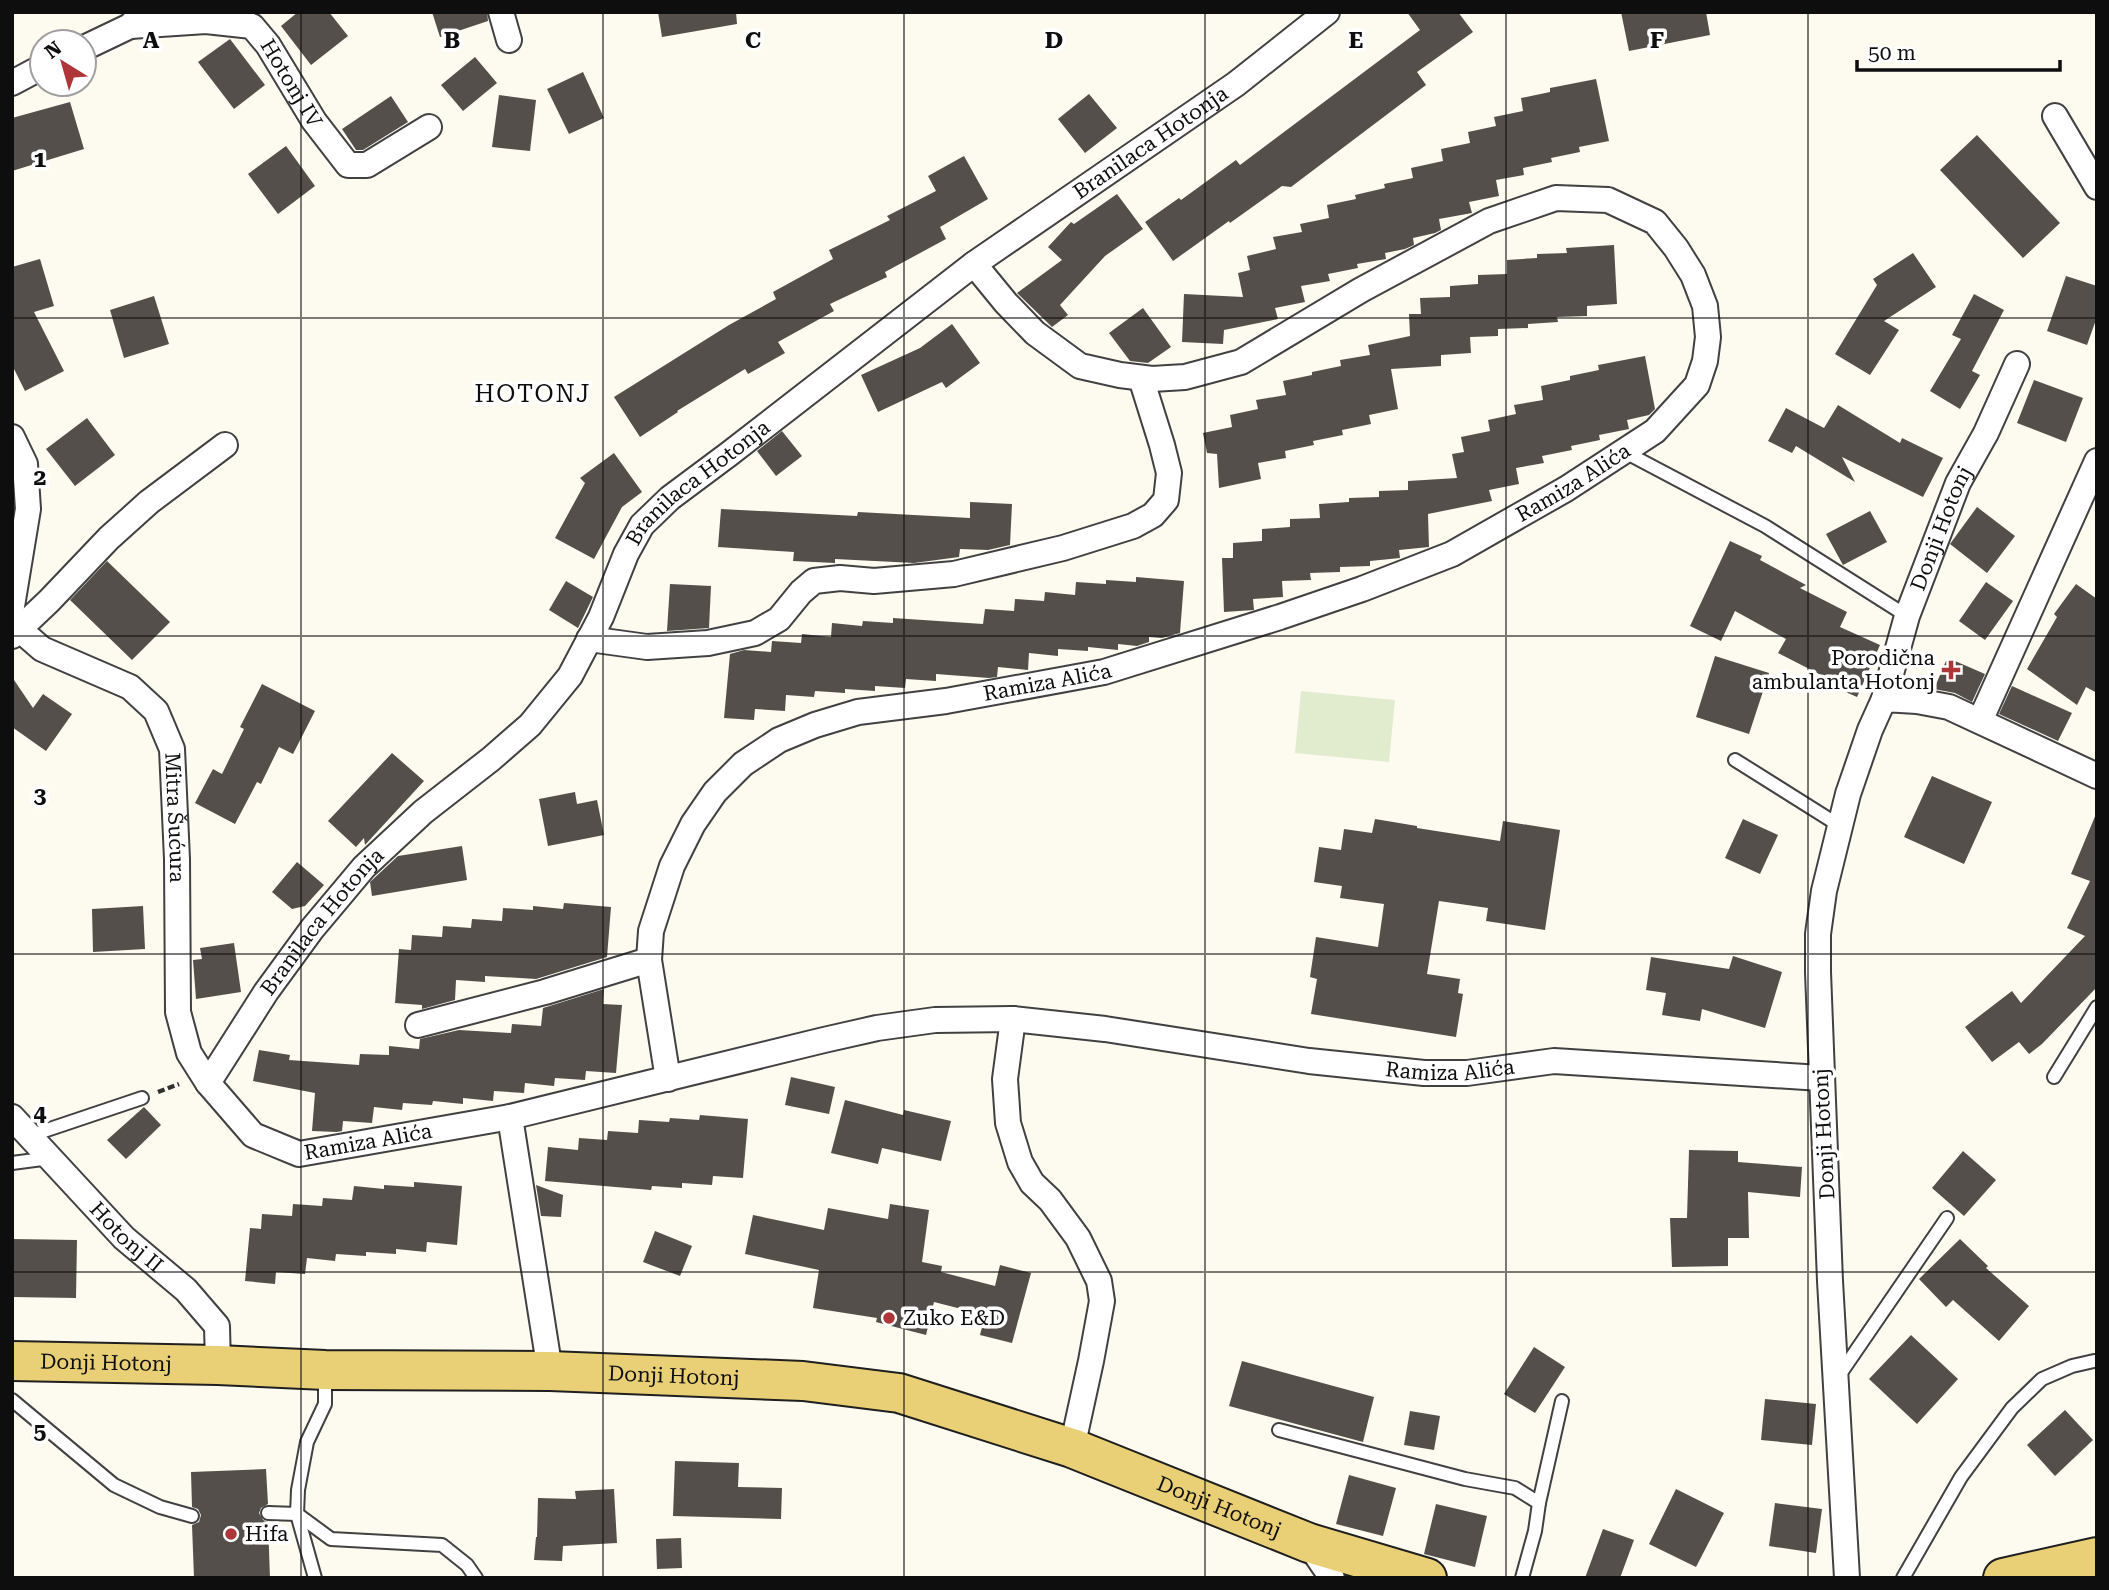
<svg xmlns="http://www.w3.org/2000/svg" width="2109" height="1590" font-family="'Roboto Serif',serif">
<rect width="100%" height="100%" fill="#fdfbf0"/>
<path fill="#e1ecce" d="M1301,691L1395,700L1389,762L1295,753Z"/>
<g fill="#554f4b">
<path d="M298,12H329L348,36L311,65L281,26Z"/>
<path d="M432,12H487L488,21L440,37Z"/>
<path d="M658,12H736L737,24L662,37Z"/>
<path d="M1407,12H1458L1473,32L1417,72L1426,85L1291,187L1282,186L1230,223L1229,221L1173,261L1145,222L1179,198L1181,200L1236,160L1240,165L1420,30Z"/>
<path d="M1621,12H1706L1710,35L1629,51Z"/>
<path d="M230,39L265,85L234,109L198,62Z"/>
<path d="M475,57L497,83L463,111L441,85Z"/>
<path d="M583,72L604,118L569,134L547,89Z"/>
<path d="M1596,79L1609,141L1579,147L1580,152L1551,158L1552,162L1523,168L1524,175L1496,180L1499,196L1469,202L1472,213L1439,219L1441,230L1435,233L1413,238L1414,245L1405,249L1385,253L1386,259L1357,264L1358,268L1328,274L1330,281L1301,286L1305,302L1275,308L1278,319L1224,330L1223,344L1182,342L1184,294L1243,297L1238,273L1250,270L1247,256L1276,249L1273,237L1302,232L1300,224L1329,218L1327,205L1356,199L1355,195L1385,188L1384,184L1413,178L1411,168L1443,161L1441,149L1470,143L1468,132L1496,126L1494,117L1523,111L1521,98L1550,92V88Z"/>
<path d="M1089,94L1117,128L1085,153L1058,119Z"/>
<path d="M499,95L536,100L530,151L492,147Z"/>
<path d="M391,96L408,122L363,150H356L342,129Z"/>
<path d="M70,102L84,149L12,171V118Z"/>
<path d="M1977,135L2060,223L2023,258L1940,170Z"/>
<path d="M286,146L315,186L278,214L248,174Z"/>
<path d="M964,156L988,199L940,227L946,239L885,272L887,277L830,304L834,311L778,342L785,353L748,374L745,369L677,411L678,412L640,437L614,397L729,325L776,299L773,292L833,259L829,250L890,220L887,216L936,191L928,176Z"/>
<path d="M1117,194L1143,229L1105,256L1060,305L1068,315L1052,327L1017,293L1062,260L1048,247L1071,222L1074,224Z"/>
<path d="M1614,245L1617,304L1587,306V316L1557,317L1558,322L1528,324V328L1498,329V336L1470,337L1471,353L1441,355V366L1391,369L1398,409L1369,415L1371,424L1342,430L1343,435L1313,441L1314,445L1285,451L1286,458L1258,463L1261,479L1219,488L1217,454L1207,453L1203,433L1232,427L1230,415L1258,409L1256,400L1286,395L1283,381L1312,375V372L1341,366L1340,360L1370,355L1368,345L1410,336L1409,314H1421L1420,298L1450,297V286L1478,284V275L1507,274V260L1537,258V254L1567,253L1566,248Z"/>
<path d="M1913,253L1936,287L1884,321L1899,330L1870,375L1835,354L1877,285L1873,279Z"/>
<path d="M40,259L54,306L34,312L64,371L25,391L12,365V267Z"/>
<path d="M2066,276L2097,286V317L2087,345L2047,331Z"/>
<path d="M1974,294L2004,310L1972,371L1980,375L1960,409L1930,391L1961,339L1952,335Z"/>
<path d="M154,296L169,344L124,358L110,310Z"/>
<path d="M1143,308L1171,347L1148,363L1130,361L1109,333Z"/>
<path d="M952,324L980,363L946,388L942,382L878,412L861,375L920,348Z"/>
<path d="M1645,356L1655,409L1649,415L1627,420L1629,429L1599,435L1600,440L1571,446L1572,450L1542,456L1544,463L1516,468L1519,484L1489,490L1492,501L1428,514L1429,547L1399,550L1400,558L1370,561V566L1340,567V572L1310,573L1311,580L1282,581L1283,597L1253,599L1254,610L1224,612L1222,558H1233V543L1262,541V529L1290,527V519L1320,518L1319,504L1349,502V498L1379,497V491L1408,490V481L1457,478L1452,454L1464,452L1461,437L1490,431L1488,420L1516,414L1514,405L1543,400L1541,386L1570,380V376L1599,370L1598,365Z"/>
<path d="M2034,380L2083,398L2066,442L2017,423Z"/>
<path d="M1838,405L1900,443L1902,438L1943,458L1923,497L1842,457L1855,482L1796,446L1792,453L1768,441L1786,408L1824,428Z"/>
<path d="M87,418L115,455L75,486L46,449Z"/>
<path d="M782,431L802,456L776,476L757,451Z"/>
<path d="M614,453L642,492L622,507L594,559L555,538L585,483L580,478Z"/>
<path d="M970,502L1012,504L1010,545L988,550L960,549L959,557L914,563L835,559V563L793,561L794,552L718,547L721,509L857,516L858,512L970,518Z"/>
<path d="M1977,507L2015,536L1987,573L1950,544Z"/>
<path d="M1870,511L1887,542L1843,565L1826,534Z"/>
<path d="M1730,541L1762,556L1760,560L1806,585L1800,588L1847,612L1840,627L1880,645L1857,697L1823,682L1825,677L1778,653L1786,639L1735,611L1721,641L1690,626Z"/>
<path d="M107,561L170,622L132,660L70,600Z"/>
<path d="M1136,577L1184,581L1180,633L1162,638L1149,637V642L1137,646L1118,644V650L1088,647V651L1058,649V656L1029,653L1028,670L998,667L997,677L989,678L936,674V681L906,679L905,688L875,686V691L845,689V693L815,691L814,697L786,695L785,711L755,709L754,720L724,718L730,654L744,650L771,652L772,641L801,643L802,634L831,637L832,623L862,626L863,621L893,623V618L983,624L985,609L1014,611L1015,599L1044,601L1045,592L1075,595L1076,582L1106,584V580L1136,582Z"/>
<path d="M566,581L593,597L578,628L549,610Z"/>
<path d="M1986,582L2013,601L1985,640L1959,621Z"/>
<path d="M670,584L711,586L709,628L667,631Z"/>
<path d="M2076,584L2097,599V693L2086,687L2077,705L2027,669L2057,617L2054,614Z"/>
<path d="M1715,656L1769,673L1749,734L1696,717Z"/>
<path d="M1946,661H1955L1985,674L1972,702L1955,693L1934,689Z"/>
<path d="M12,677L33,708L43,694L72,714L46,751L12,727Z"/>
<path d="M262,684L315,711L293,754L279,747L261,784L257,782L235,824L195,803L213,769L222,774L244,729L240,727Z"/>
<path d="M2012,686L2072,713L2058,741L1999,714Z"/>
<path d="M392,753L424,781L365,845L364,838L356,847L328,821Z"/>
<path d="M1932,776L1992,802L1964,864L1904,837Z"/>
<path d="M575,792L577,804L597,800L604,835L548,846L539,799Z"/>
<path d="M2096,814L2097,987L2042,1044L2029,1054L2019,1042L1992,1062L1965,1027L2012,991L2021,1003L2085,936L2067,928L2090,881L2071,874Z"/>
<path d="M1375,819L1417,826V828L1500,841L1503,821L1560,830L1545,930L1486,921L1488,908L1439,901L1427,974L1460,979L1458,993L1463,994L1456,1037L1311,1014L1317,979L1310,977L1316,937L1378,947L1384,904L1340,898L1342,886L1314,882L1319,847L1341,850L1344,829L1372,833Z"/>
<path d="M1743,819L1778,835L1760,874L1725,858Z"/>
<path d="M462,846L467,880L372,896L370,882L398,856Z"/>
<path d="M297,862L324,885L305,906L292,909L272,892Z"/>
<path d="M564,903L611,907L607,957L536,979L485,976V982L456,980L455,1000L422,1009V1005L395,1003L399,949L411,950L412,935L442,937L443,926L471,928L472,919L502,921L503,908L533,910V906L563,909Z"/>
<path d="M143,906L145,949L93,952L92,909Z"/>
<path d="M234,943L241,992L196,999L193,960L202,959L200,948Z"/>
<path d="M1733,956L1782,972L1765,1028L1702,1009L1700,1021L1662,1015L1666,993L1646,990L1651,957L1729,969Z"/>
<path d="M604,989L603,1004L622,1005L616,1073L586,1071L585,1080L555,1078L554,1086L525,1083L524,1093L494,1091L493,1101L463,1098V1104L433,1101L432,1105L403,1103L402,1110L374,1107L372,1123L343,1121L342,1131L337,1132L312,1131L315,1093L253,1081L259,1050L290,1055L289,1060L359,1065L360,1054L389,1055V1046L419,1049L420,1039L459,1030L511,1033L512,1024L541,1026L543,1008Z"/>
<path d="M791,1077L835,1087L829,1114L785,1105Z"/>
<path d="M845,1100L903,1115L904,1110L951,1121L941,1161L882,1148L878,1164L831,1153Z"/>
<path d="M144,1107L161,1125L126,1159L107,1140Z"/>
<path d="M700,1115L748,1119L743,1178L713,1176L712,1185L682,1183V1188L652,1186L651,1190L545,1181L548,1147L578,1150L579,1138L607,1140L608,1131L638,1133L639,1120L669,1122L670,1118L699,1120Z"/>
<path d="M1689,1150L1738,1151V1162L1802,1167L1800,1197L1748,1192L1749,1238H1728V1266L1672,1267L1670,1218H1687Z"/>
<path d="M1963,1151L1996,1180L1964,1216L1932,1188Z"/>
<path d="M414,1182L462,1186L457,1245L427,1242L426,1252L396,1249V1254L366,1252V1256L336,1254L335,1261L307,1258L305,1274L276,1272L275,1284L245,1281L250,1228L261,1229L262,1214L292,1216L293,1204L322,1206L323,1198L352,1200L354,1186L384,1189V1185L414,1187Z"/>
<path d="M536,1185L563,1195L561,1217L541,1216Z"/>
<path d="M890,1204L929,1210L922,1262L942,1266L941,1272L995,1286L1000,1265L1031,1273L1012,1343L980,1335L985,1315L934,1302L926,1335L876,1322L877,1318L813,1308L819,1270L745,1254L753,1215L824,1230L828,1208L888,1219Z"/>
<path d="M655,1231L692,1246L680,1276L643,1262Z"/>
<path d="M12,1239L77,1240L76,1298L12,1297Z"/>
<path d="M1960,1239L1988,1266L1986,1268L2029,1306L1999,1341L1953,1300L1946,1307L1919,1279Z"/>
<path d="M1911,1335L1958,1379L1917,1424L1869,1379Z"/>
<path d="M1534,1347L1565,1367L1535,1413L1504,1394Z"/>
<path d="M1242,1361L1374,1397L1363,1442L1229,1406Z"/>
<path d="M1765,1399L1816,1404L1812,1445L1761,1440Z"/>
<path d="M2065,1410L2093,1440L2055,1476L2027,1445Z"/>
<path d="M1410,1411L1440,1416L1434,1450L1404,1445Z"/>
<path d="M675,1461L739,1463L738,1487L782,1488L781,1519L673,1516Z"/>
<path d="M266,1469L268,1504L261,1508L259,1513L263,1520L268,1522L270,1578H194L192,1525L199,1522L201,1515L198,1509L192,1507L191,1472Z"/>
<path d="M1349,1475L1396,1488L1383,1536L1336,1524Z"/>
<path d="M614,1489L617,1543L563,1546L562,1561L534,1560L536,1537H537L538,1498L576,1499L575,1491Z"/>
<path d="M1676,1489L1724,1513L1696,1567L1649,1544Z"/>
<path d="M1775,1503L1822,1509L1816,1553L1769,1546Z"/>
<path d="M1436,1504L1487,1516L1475,1567L1424,1554Z"/>
<path d="M1603,1529L1634,1540L1620,1578H1585Z"/>
<path d="M681,1538L682,1568L657,1569L656,1539Z"/>
</g>
<g fill="none" stroke-linecap="round" stroke-linejoin="round">
<defs>
<g id="lane">
<path d="M1623,451L1765,526L1907,616"/>
<path d="M1735,760L1840,826"/>
<path d="M2054,1077L2097,1007"/>
<path d="M29,1136L142,1098"/>
<path d="M12,1163L50,1158"/>
<path d="M1838,1377L1947,1218"/>
<path d="M12,1400L114,1485L160,1507L192,1516"/>
<path d="M1279,1430L1465,1479L1515,1488L1539,1503L1535,1531L1522,1578"/>
<path d="M1539,1503L1562,1401"/>
<path d="M268,1513L297,1514L298,1490L307,1442L325,1404V1373"/>
<path d="M297,1514L331,1539L442,1545L467,1565L476,1578"/>
<path d="M297,1514L315,1578"/>
<path d="M1903,1578L1961,1477L2012,1408L2042,1379L2072,1366L2094,1361"/>
</g>
<g id="street">
<path d="M501,12L509,40"/>
<path id="s1" d="M130,26L206,21L252,26L268,45L314,121L348,165H367L429,127"/>
<path d="M84,48L130,26L140,15"/>
<path d="M12,83L42,67"/>
<path d="M2055,116L2097,187"/>
<path d="M12,437L25,464L28,509L12,606"/>
<path id="s2" d="M12,612L19,629L42,649L130,687L156,711L172,749L177,859L178,1012L189,1053L208,1083L253,1135L299,1154L510,1117L824,1040L877,1028L935,1020L1013,1019L1105,1029L1309,1061L1424,1073H1467L1554,1061L1821,1078"/>
<path d="M12,636L49,601L109,538L149,502L225,445"/>
<path d="M589,639L647,647L708,643L755,633L779,619L801,592L814,581L840,578L874,581L954,574L1063,548L1133,526L1153,515L1166,500L1169,473L1162,445L1141,378"/>
<path id="s3" d="M1884,699L1907,616L1958,483L1986,433L2017,364"/>
<path d="M1980,721L2097,461"/>
<path d="M1013,1019L1005,1079L1008,1123L1020,1162L1032,1183L1050,1200L1078,1238L1099,1281L1102,1301L1091,1361L1072,1448"/>
<path d="M418,1025L545,992L649,960"/>
<path id="s4" d="M668,1079L649,960L651,931L672,866L693,824L715,792L743,764L779,740L815,725L858,712L946,701L1104,672L1280,617L1362,589L1452,554L1566,489L1655,431L1697,385L1705,361L1708,337L1705,306L1693,275L1676,248L1655,222L1608,200L1556,198L1489,221L1361,290L1241,362L1185,377L1152,379L1120,375L1080,366L1035,333L1006,303L974,264"/>
<path id="s5" d="M208,1083L266,992L312,929L364,867L423,812L491,759L530,725L570,676L601,617L626,554L642,525L670,498L729,454L974,264L1236,84L1327,12"/>
<path id="s6" d="M12,1117L124,1238L186,1290L217,1326L218,1365"/>
<path d="M510,1117L550,1371"/>
<path d="M1308,1543L1332,1578"/>
<path d="M1847,1578L1830,1281L1818,972V934L1824,891L1848,794L1870,730L1884,699L1917,701L1949,707L2097,776"/>
</g>
<g id="primary">
<path id="s7" d="M12,1361L218,1365L325,1370L550,1371L803,1381L899,1393L1072,1448L1309,1543L1427,1578"/>
<path d="M2003,1578L2097,1557"/>
</g>
</defs>
<use href="#lane" stroke="#414141" stroke-width="16"/>
<use href="#street" stroke="#414141" stroke-width="28"/>
<use href="#primary" stroke="#1f1f1f" stroke-width="42"/>
<path stroke="#303030" stroke-width="4.5" stroke-dasharray="7 3.5" stroke-linecap="butt" d="M158,1092L179,1084"/>
<use href="#lane" stroke="#fff" stroke-width="12"/>
<use href="#street" stroke="#fff" stroke-width="24"/>
<use href="#primary" stroke="#e9cf75" stroke-width="38"/>
</g>
<path fill="none" stroke="#0e0e0e" stroke-width="2" stroke-opacity="0.55" d="M301,12V1578M603,12V1578M904,12V1578M1205,12V1578M1506,12V1578M1808,12V1578M12,318H2097M12,636H2097M12,954H2097M12,1272H2097"/>
<g fill="#ae3639" stroke="#fff" stroke-width="2.5">
<path d="M1947.5 659.5h7v7h7v7h-7v7h-7v-7h-7v-7h7z"/>
<circle cx="889" cy="1318" r="7"/>
<circle cx="231" cy="1534" r="7"/>
</g>
<g text-anchor="middle" stroke-width="7" stroke-linejoin="round" paint-order="stroke">
<g font-size="21" fill="#0e0e0e" stroke="#fff">
<text dy="7" stroke="none"><textPath href="#s1" startOffset="192">Hotonj IV</textPath></text>
<text dy="7" stroke="none"><textPath href="#s5" startOffset="1353">Branilaca Hotonja</textPath></text>
<text dy="7" stroke="none"><textPath href="#s4" startOffset="1228">Ramiza Alića</textPath></text>
<text dy="7" stroke="none"><textPath href="#s5" startOffset="786">Branilaca Hotonja</textPath></text>
<text dy="7" stroke="none"><textPath href="#s3" startOffset="180">Donji Hotonj</textPath></text>
<text dy="7" stroke="none"><textPath href="#s4" startOffset="662">Ramiza Alića</textPath></text>
<text dy="7" stroke="none"><textPath href="#s2" startOffset="290">Mitra Šućura</textPath></text>
<text dy="7" stroke="none"><textPath href="#s5" startOffset="198">Branilaca Hotonja</textPath></text>
<text dy="7" stroke="none"><textPath href="#s2" startOffset="1850">Ramiza Alića</textPath></text>
<text transform="translate(1824 1134) rotate(-93)" y="7">Donji Hotonj</text>
<text dy="7" stroke="none"><textPath href="#s2" startOffset="751">Ramiza Alića</textPath></text>
<text dy="7" stroke="none"><textPath href="#s6" startOffset="166">Hotonj II</textPath></text>
<text dy="7" stroke="none"><textPath href="#s7" startOffset="94">Donji Hotonj</textPath></text>
<text dy="7" stroke="none"><textPath href="#s7" startOffset="662">Donji Hotonj</textPath></text>
<text dy="7" stroke="none"><textPath href="#s7" startOffset="1228">Donji Hotonj</textPath></text>
</g>
<g font-size="21" fill="#0e0e0e" stroke="#fff" text-anchor="start">
<text x="1935" y="665" text-anchor="end">Porodična<tspan x="1935" dy="24">ambulanta Hotonj</tspan></text>
<text x="903" y="1325">Zuko E&amp;D</text>
<text x="245" y="1541">Hifa</text>
</g>
<g font-size="24" letter-spacing="2" fill="#0e0e0e" stroke="#fff">
<text x="533" y="402">HOTONJ</text>
</g>
</g>
<g font-size="23" text-anchor="middle" font-weight="bold" fill="#0e0e0e" stroke="#fff" stroke-width="7" stroke-linejoin="round" paint-order="stroke">
<text x="151" y="48">A</text>
<text x="452" y="48">B</text>
<text x="753" y="48">C</text>
<text x="1054" y="48">D</text>
<text x="1356" y="48">E</text>
<text x="1657" y="48">F</text>
<text x="40" y="167">1</text>
<text x="40" y="485">2</text>
<text x="40" y="803">3</text>
<text x="40" y="1121">4</text>
<text x="40" y="1439">5</text>
</g>
<rect width="2109" height="1590" fill="none" stroke="#0e0e0e" stroke-width="28"/>
<g transform="translate(63 63) rotate(323)"><circle r="33" fill="#ffffff" stroke="#9f9f9f" stroke-width="2"/>
<path d="M0-5L12 26L0 18L-12 26Z" fill="#ae3639"/>
<text y="-10" font-size="19" font-weight="bold" text-anchor="middle" fill="#0e0e0e">N</text>
</g>
<path d="M1857 60v10h203v-10" fill="none" stroke="#0e0e0e" stroke-width="3.5"/>
<text x="1868" y="60" font-size="21" fill="#0e0e0e" stroke="#ffffff" stroke-width="5" paint-order="stroke">50 m</text>
</svg>
